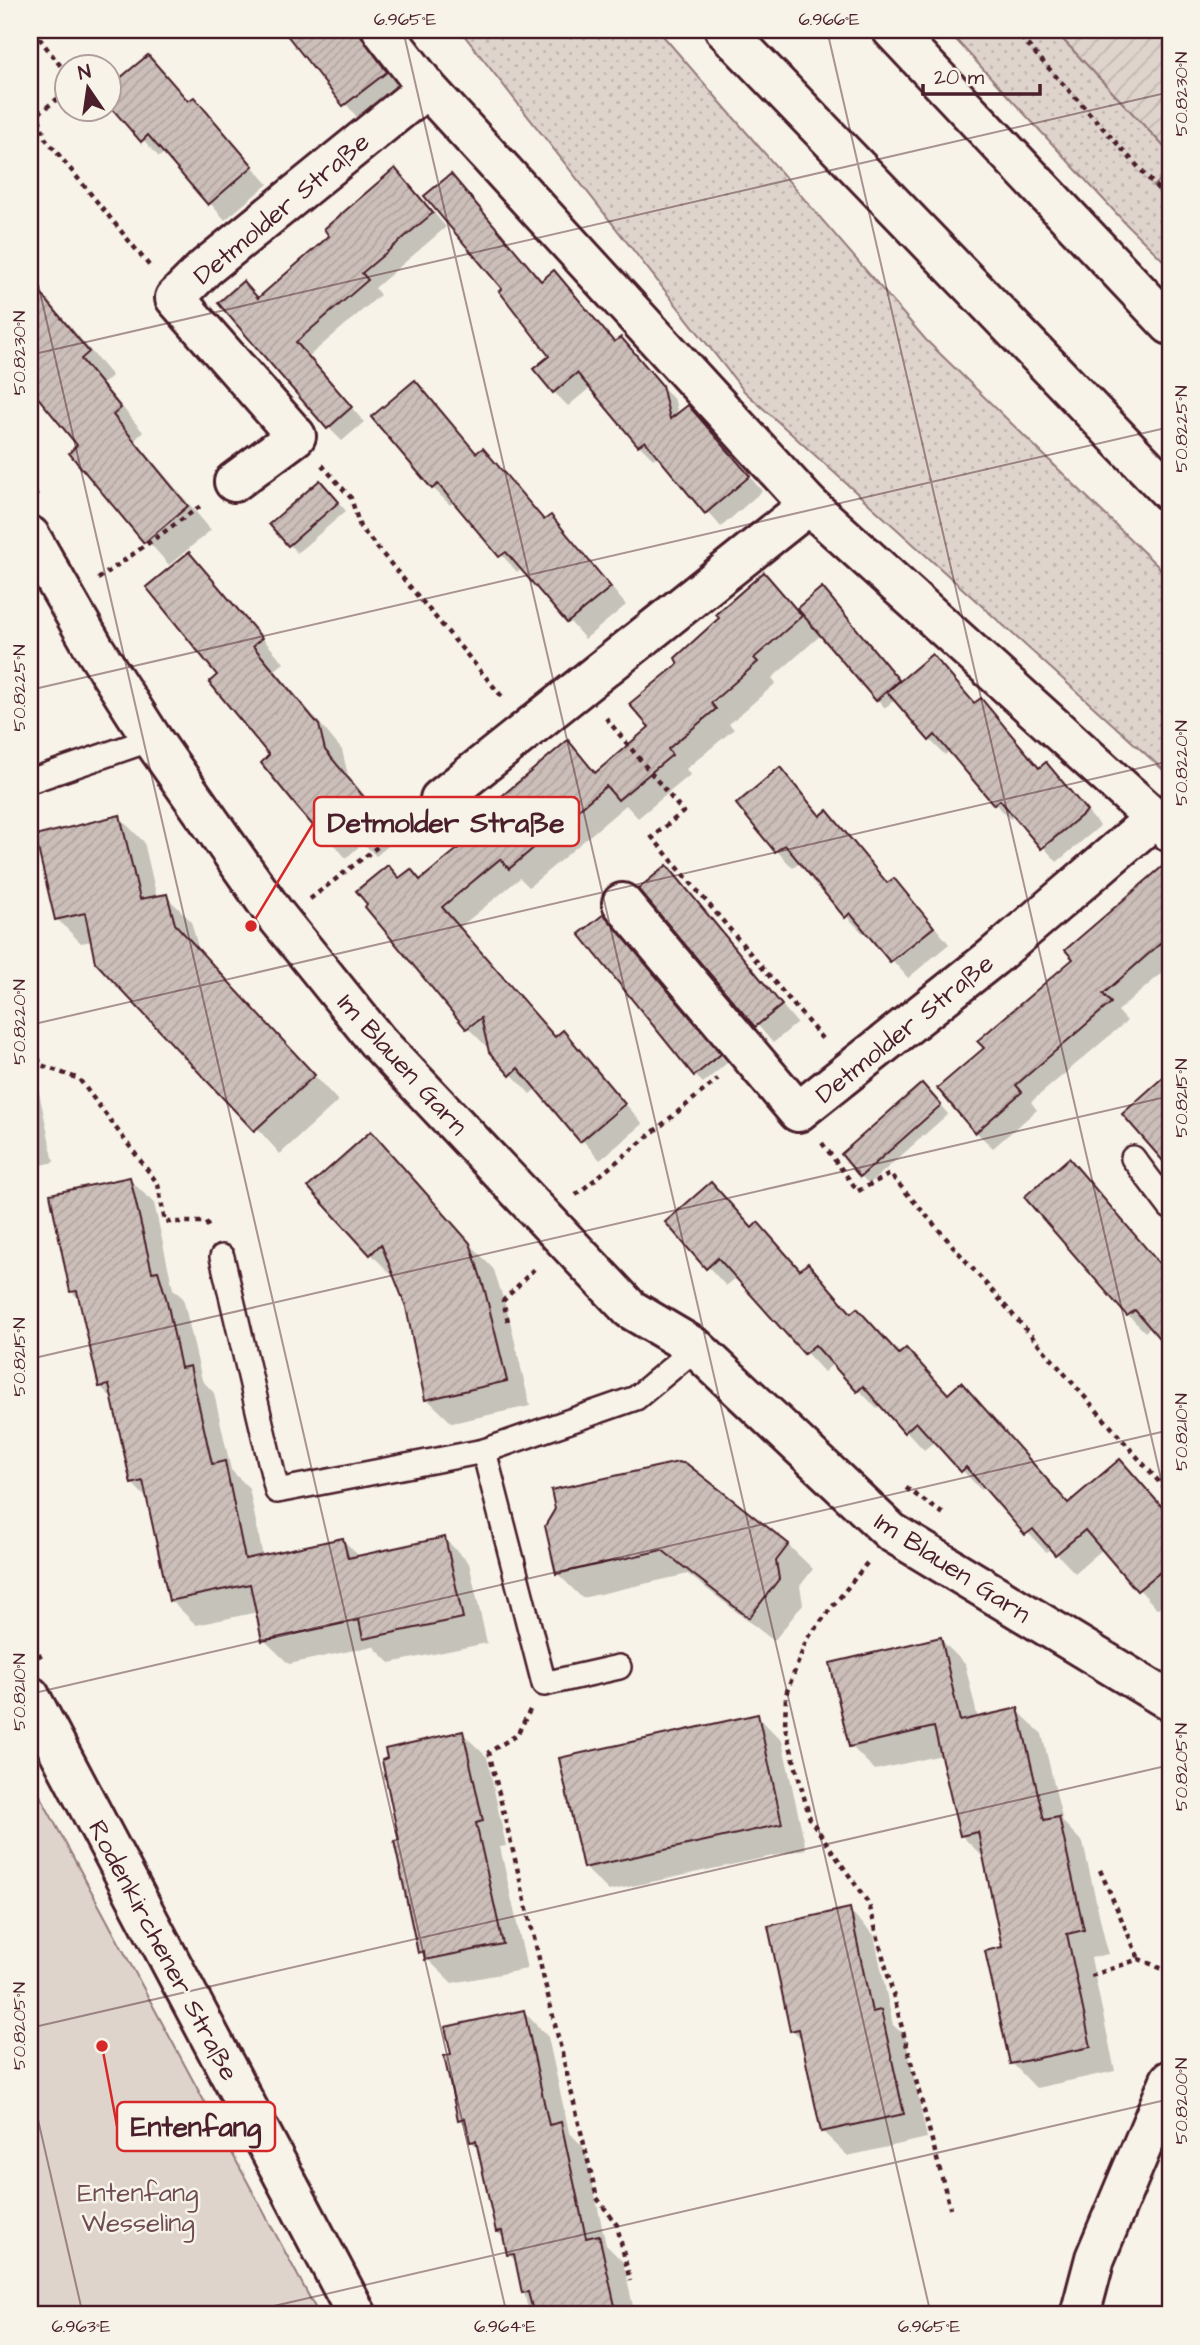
<svg xmlns="http://www.w3.org/2000/svg" width="1200" height="2345" font-family="'Architects Daughter',sans-serif">
<defs>
<pattern id="grass-dots" width="8" height="8" patternUnits="userSpaceOnUse" patternTransform="scale(1.75)"><rect width="8" height="8" fill="#ded4cc"/><path d="M2 2h.1M6 6h.1" fill="none" stroke="#c0b6af" stroke-width="1.8" stroke-linecap="round"/></pattern>
<pattern id="garden-furrows" width="10" height="10" patternUnits="userSpaceOnUse" patternTransform="scale(1.75)"><rect width="10" height="10" fill="#ded4cc"/><path d="M-1 1l2-2M0 10L10 0M9 11l2-2" fill="none" stroke="#c0b6af"/></pattern>
<pattern id="building-hatch" width="6" height="6" patternUnits="userSpaceOnUse" patternTransform="scale(1.75)"><rect width="6" height="6" fill="#ccbfb9"/><path d="M-1 1l2-2M0 6l6-6M5 7l2-2" fill="none" stroke="#b1a49f"/></pattern>
</defs>
<rect width="100%" height="100%" fill="#f7f3e8"/>
<filter id="ink" filterUnits="userSpaceOnUse"><feTurbulence type="fractalNoise" baseFrequency=".0143" numOctaves="2"/><feDisplacementMap in="SourceGraphic" scale="14" xChannelSelector="R" yChannelSelector="G"/><feConvolveMatrix kernelMatrix="1 2 1 2 8 2 1 2 1" color-interpolation-filters="sRGB"/></filter>
<g filter="url(#ink)">
<g fill="url(#grass-dots)" stroke="#947a7c" stroke-width="2">
<path d="M460,30H658L926,340L1170,578V776L744,391Z"/>
<path d="M947,30H1054L1170,153V171L1154,186L1170,202V267L1127,225Z"/>
</g>
<path fill="#ded4cc" stroke="#947a7c" stroke-width="2" d="M30,1777L319,2315H30Z"/>
<path fill="url(#garden-furrows)" stroke="#947a7c" stroke-width="2" d="M1054,30H1170V153Z"/>
<g fill="#0003">
<path d="M285,30H358L402,89L361,122Z"/>
<path d="M194,99L268,184L225,220L165,152L159,157L108,101L189,103Z"/>
<path d="M451,176L542,282L554,272L615,344L621,340L635,354L675,401L678,415L702,421L762,491L721,527L659,455L653,459L639,445L591,387L568,406L554,392L535,369L552,356L504,289Z"/>
<path d="M409,184L446,227L375,288L380,295L308,357L364,422L342,441L328,427L259,300Z"/>
<path d="M30,260L37,268L30,274Z"/>
<path d="M30,279L112,376L103,384L143,432L135,440L211,530L169,565L71,453L80,445L48,389L30,367Z"/>
<path d="M415,383L478,454L483,450L545,521L550,517L567,534L626,605L585,639L523,568L517,572L454,501L450,505L433,488L374,417Z"/>
<path d="M328,490L346,511L297,553L271,524Z"/>
<path d="M189,554L284,663L275,670L342,750L348,775L399,837L376,856L363,843L346,858L263,763L272,755L219,675Z"/>
<path d="M764,574L798,610L821,590L901,683L975,705L980,700L1040,769L1046,764L1100,826L1057,862L1015,815L1010,819L996,804L950,750L945,755L930,740L895,699L885,708L822,634L772,678L776,683L729,724L734,729L686,769L690,775L638,818L626,805L529,887L520,878L460,927L556,1038L563,1032L643,1124L600,1160L537,1088L530,1094L490,1051L489,1046L487,1047L468,1028L367,907L400,880L421,882L480,832L568,743L597,774L652,728L680,664Z"/>
<path d="M779,769L821,817L827,813L843,829L889,884L894,880L910,897L949,944L908,978L866,930L863,933L847,917L801,862L793,868L777,851L738,804Z"/>
<path d="M119,817L144,842L157,898L166,896L191,921L199,951L338,1101L280,1154L92,941L81,943L57,919Z"/>
<path d="M667,867L797,1023L773,1043L641,889Z"/>
<path d="M1160,872L1170,882V966L1118,1011L1127,1021L1031,1102L1037,1110L993,1148L976,1132L986,1048Z"/>
<path d="M611,924L727,1063L703,1083L695,1075Z"/>
<path d="M30,1051L54,1162L30,1168Z"/>
<path d="M930,1093L948,1114L869,1184L861,1176Z"/>
<path d="M371,1133L494,1270L509,1317L530,1406L452,1423L427,1399L408,1306L395,1278L371,1254Z"/>
<path d="M1085,1177L1170,1276V1348L1152,1326L1145,1332L1128,1315L1026,1197Z"/>
<path d="M129,1179L154,1203L173,1289L183,1298L202,1380L214,1393L231,1470L249,1488L263,1557L343,1540L360,1557L445,1539L469,1563L487,1643L390,1663L373,1646L289,1664L264,1640L258,1612L196,1625L171,1600L149,1501L132,1483L114,1400L100,1386L81,1301L71,1291Z"/>
<path d="M668,1223L801,1272L808,1266L852,1314L949,1395L961,1385L1069,1504L1120,1461L1170,1516V1598L1157,1609L1103,1549L1075,1573L1051,1548L1046,1552L985,1486L981,1490L935,1441L924,1450L882,1405L877,1409L834,1363L824,1372L737,1277L726,1286Z"/>
<path d="M686,1466L788,1545L813,1569L800,1586L803,1604L774,1641L688,1574L582,1598L557,1573Z"/>
<path d="M940,1639L965,1664L978,1719L1017,1710L1042,1734L1063,1822L1083,1843L1108,1954L1091,1958L1115,2071L1036,2088L1012,2063L1005,1949L985,1859L961,1835L942,1755L875,1770L851,1746Z"/>
<path d="M757,1716L782,1741L806,1849L609,1891L584,1867Z"/>
<path d="M462,1733L487,1757L506,1846L500,1847L527,1969L452,1983L420,1952L402,1841Z"/>
<path d="M849,1910L874,1935L893,2025L905,2036L927,2138L848,2156L823,2132L803,2041L792,2030Z"/>
<path d="M524,2012L548,2037L569,2132L585,2149L606,2245L623,2262L635,2315H529L518,2264L509,2254L506,2240L497,2232L480,2150L471,2141L469,2128L459,2119Z"/>
<path d="M734,2310L739,2315H711Z"/>
</g>
<g fill="url(#building-hatch)" stroke="#4a1f2b" stroke-width="2">
<path d="M283,30H357L387,72L343,106Z"/>
<path d="M148,55L188,101L194,97L253,166L208,205L148,135L141,142L108,104V88Z"/>
<path d="M395,168L433,213L362,273L368,280L296,342L352,407L327,429L218,303L243,281L258,298L329,236L324,229Z"/>
<path d="M451,174L541,281L554,270L614,342L621,337L662,385L670,419L688,405L750,476L705,514L645,441L638,446L577,373L553,393L533,369L549,356L499,291L502,289L424,196Z"/>
<path d="M30,280L89,352L81,359L121,408L113,415L188,506L144,543L69,453L77,445L30,388Z"/>
<path d="M415,380L476,453L483,448L544,520L551,515L611,587L567,623L506,552L499,557L438,484L432,489L371,417Z"/>
<path d="M320,480L339,502L288,546L269,524Z"/>
<path d="M189,552L262,638L253,646L319,725L325,750L377,813L351,834L340,820L321,835L297,807L261,763L269,755L209,682L217,675L146,587Z"/>
<path d="M764,572L802,616L754,658L758,662L711,703L716,709L668,749L672,755L618,800L606,786L509,869L500,859L442,907L555,1037L563,1030L625,1104L580,1142L518,1068L510,1076L489,1052L481,1018L466,1029L365,907L367,904L356,891L388,865L399,878L411,869L420,880L478,832L470,823L568,740L595,773L649,727L629,704L678,664L675,658L719,618L716,614Z"/>
<path d="M822,587L899,680L876,701L797,608Z"/>
<path d="M932,654L974,703L981,698L1039,768L1046,762L1087,811L1041,849L1000,800L994,805L935,735L929,741L887,692Z"/>
<path d="M780,767L820,816L827,810L887,883L894,878L934,927L890,962L850,913L845,918L785,845L775,852L736,804Z"/>
<path d="M120,815L140,899L167,894L175,924L315,1075L254,1131L95,962L85,913L55,920L35,836Z"/>
<path d="M1170,860V935L1103,994L1111,1003L1016,1085L1022,1092L975,1133L937,1088L984,1048L977,1041L1073,959L1065,950Z"/>
<path d="M667,865L782,1005L755,1027L638,889Z"/>
<path d="M604,914L721,1054L694,1076L579,934Z"/>
<path d="M1170,1071V1169L1122,1114Z"/>
<path d="M922,1083L941,1105L860,1177L841,1154Z"/>
<path d="M371,1131L470,1243L485,1291L507,1381L425,1400L406,1307L381,1244L370,1255L308,1187Z"/>
<path d="M1069,1158L1170,1276V1351L1135,1310L1127,1316L1024,1197Z"/>
<path d="M130,1177L152,1272L158,1271L167,1301L181,1368L190,1366L212,1464L225,1461L245,1559L343,1538L348,1558L445,1537L463,1618L363,1639L359,1620L262,1641L250,1584L169,1601L143,1481L131,1484L109,1385L99,1387L77,1291L70,1292L50,1194Z"/>
<path d="M711,1182L752,1228L758,1222L800,1270L808,1263L851,1313L857,1308L899,1354L906,1348L948,1394L961,1382L1068,1503L1120,1459L1170,1516V1564L1137,1591L1085,1530L1055,1555L1033,1529L1025,1535L966,1467L961,1472L916,1422L904,1433L863,1386L857,1392L815,1345L804,1354L718,1258L706,1269L665,1222Z"/>
<path d="M678,1462L687,1464L789,1544L776,1561L779,1579L749,1618L662,1550L556,1574L545,1526L555,1509L551,1490Z"/>
<path d="M941,1637L960,1721L1018,1708L1044,1820L1059,1817L1084,1930L1067,1934L1091,2047L1010,2064L985,1951L1002,1947L978,1832L960,1836L934,1727L849,1747L830,1663Z"/>
<path d="M758,1714L782,1824L583,1868L559,1758Z"/>
<path d="M463,1731L483,1821L476,1823L503,1944L425,1960L424,1951L418,1953L394,1841L399,1840L382,1760L387,1758L385,1749Z"/>
<path d="M850,1908L872,2012L881,2010L904,2114L821,2132L799,2029L790,2031L768,1926Z"/>
<path d="M524,2010L549,2125L561,2122L586,2238L599,2235L617,2315H534L528,2292L522,2293L514,2254L507,2255L502,2231L496,2232L476,2141L470,2142L465,2118L458,2120L444,2056L451,2054L445,2027Z"/>
</g>
<g fill="none" stroke-linecap="round" stroke-linejoin="round">
<defs>
<g id="service">
<path d="M30,781L152,739"/>
<path d="M1133,1158L1170,1207"/>
<path d="M222,1257L277,1491L484,1451L636,1398L696,1348"/>
<path d="M484,1451L544,1684L619,1667"/>
</g>
<g id="minor">
<path d="M382,30L427,88L809,505L1170,832"/>
<path d="M234,482L296,436L175,298L205,268L427,88"/>
<path d="M30,536L94,648L152,739L274,913L377,1041L630,1309L696,1348L891,1532L1170,1701"/>
<path d="M440,799L809,505"/>
<path d="M622,903L798,1112L993,957L1154,819"/>
<path d="M1080,2315L1095,2258L1170,2080"/>
</g>
<path id="secondary" d="M30,1696L357,2315"/>
<g id="motorway">
<path d="M725,30L1170,492"/>
<path d="M892,30L1170,325"/>
</g>
</defs>
<use href="#service" stroke="#4a1f2b" stroke-width="28"/>
<use href="#minor" stroke="#4a1f2b" stroke-width="44"/>
<use href="#secondary" stroke="#4a1f2b" stroke-width="44"/>
<use href="#motorway" stroke="#4a1f2b" stroke-width="44"/>
<g stroke="#4a1f2b" stroke-width="4.5" stroke-dasharray="5 5" stroke-linecap="butt">
<path d="M33,30L66,73"/>
<path d="M1014,30L1170,202"/>
<path d="M66,92L38,114L45,138L152,269"/>
<path d="M1162,194L1170,187"/>
<path d="M322,465L351,498L360,527L504,699"/>
<path d="M30,483L37,497"/>
<path d="M98,579L202,505"/>
<path d="M606,718L683,812L652,837L825,1042"/>
<path d="M310,899L411,821"/>
<path d="M30,1039L41,1065L79,1079L158,1184L165,1222H206L210,1231"/>
<path d="M822,1143L858,1191L890,1174L1167,1491"/>
<path d="M576,1195L718,1079"/>
<path d="M508,1321L503,1301L537,1266"/>
<path d="M906,1488L945,1515"/>
<path d="M867,1563L807,1639L786,1694L785,1727L810,1819L869,1904L950,2208"/>
<path d="M30,1635L41,1658"/>
<path d="M530,1710L517,1735L489,1752L597,2198L617,2225L630,2281"/>
<path d="M1100,1870L1139,1959"/>
<path d="M1091,1976L1139,1959L1170,1972"/>
</g>
<use href="#service" stroke="#f7f3e8" stroke-width="23"/>
<use href="#minor" stroke="#f7f3e8" stroke-width="38"/>
<use href="#secondary" stroke="#f7f3e8" stroke-width="38"/>
<use href="#motorway" stroke="#f7f3e8" stroke-width="38"/>
</g>
</g>
<path fill="none" stroke="#4a1f2b" stroke-width="2" stroke-opacity="0.45" d="M403,30L931,2315M827,30L1170,1518M30,249L507,2315M30,355L1170,92M30,690L1170,427M30,1025L1170,761M30,1359L1170,1096M30,1694L1170,1430M30,2028L1170,1765M30,2085L83,2315M235,2315L1170,2099"/>
<g text-anchor="middle" stroke-width="5" stroke-linejoin="round" paint-order="stroke">
<g font-size="26" fill="#4a1f2b" stroke="#f7f3e8">
<text transform="translate(281 208) rotate(-40)" y="9">Detmolder Straße</text>
<text transform="translate(904 1028) rotate(-39)" y="9">Detmolder Straße</text>
<text transform="translate(403 1064) rotate(48)" y="9">Im Blauen Garn</text>
<text transform="translate(953 1567) rotate(33)" y="9">Im Blauen Garn</text>
<text transform="translate(164 1950) rotate(62)" y="9">Rodenkirchener Straße</text>
</g>
<g font-size="26" fill="#6f4c53" stroke="#f7f3e8">
<text x="138" y="2201">Entenfang<tspan x="138" dy="30">Wesseling</tspan></text>
</g>
</g>
<path fill="none" stroke="#d62828" stroke-width="2.5" d="M251 926L314 822M102 2046L117 2126"/>
<g fill="#d62828" stroke="#f7f3e8" stroke-width="2.5">
<circle cx="251" cy="926" r="7"/>
<circle cx="102" cy="2046" r="7"/>
</g>
<g fill="#f7f3e8" stroke="#d62828" stroke-width="2.5">
<rect x="314" y="797" width="265" height="49" rx="7"/>
<rect x="117" y="2102" width="158" height="49" rx="7"/>
</g>
<g font-size="28" text-anchor="middle" font-weight="bold" fill="#4a1f2b">
<text x="446" y="832">Detmolder Straße</text>
<text x="196" y="2136">Entenfang</text>
</g>
<rect width="1200" height="2345" fill="none" stroke="#f7f3e8" stroke-width="77"/>
<g transform="translate(88 88) rotate(347)"><circle r="33" fill="#f7f3e8" stroke="#b29e9c" stroke-width="2"/>
<path d="M0-5L12 26L0 18L-12 26Z" fill="#4a1f2b"/>
<text y="-10" font-size="19" font-weight="bold" text-anchor="middle" fill="#4a1f2b">N</text>
</g>
<path d="M923 84v10h117v-10" fill="none" stroke="#4a1f2b" stroke-width="3.5"/>
<text x="934" y="84" font-size="21" fill="#4a1f2b" stroke="#f7f3e8" stroke-width="5" paint-order="stroke">20 m</text>
<rect x="38" y="38" width="1124" height="2268" fill="none" stroke="#4a1f2b" stroke-width="2.5"/>
<g font-size="18" text-anchor="middle" fill="#4a1f2b">
<text x="405" y="25">6.965°E</text>
<text x="829" y="25">6.966°E</text>
<text transform="translate(1181 94) rotate(-90)" y="6">50.8230°N</text>
<text transform="translate(19 353) rotate(-90)" y="6">50.8230°N</text>
<text transform="translate(1181 429) rotate(-90)" y="6">50.8225°N</text>
<text transform="translate(19 688) rotate(-90)" y="6">50.8225°N</text>
<text transform="translate(1181 763) rotate(-90)" y="6">50.8220°N</text>
<text transform="translate(19 1022) rotate(-90)" y="6">50.8220°N</text>
<text transform="translate(1181 1098) rotate(-90)" y="6">50.8215°N</text>
<text transform="translate(19 1357) rotate(-90)" y="6">50.8215°N</text>
<text transform="translate(1181 1432) rotate(-90)" y="6">50.8210°N</text>
<text transform="translate(19 1692) rotate(-90)" y="6">50.8210°N</text>
<text transform="translate(1181 1767) rotate(-90)" y="6">50.8205°N</text>
<text transform="translate(19 2026) rotate(-90)" y="6">50.8205°N</text>
<text transform="translate(1181 2101) rotate(-90)" y="6">50.8200°N</text>
<text x="81" y="2332">6.963°E</text>
<text x="505" y="2332">6.964°E</text>
<text x="929" y="2332">6.965°E</text>
</g>
</svg>
